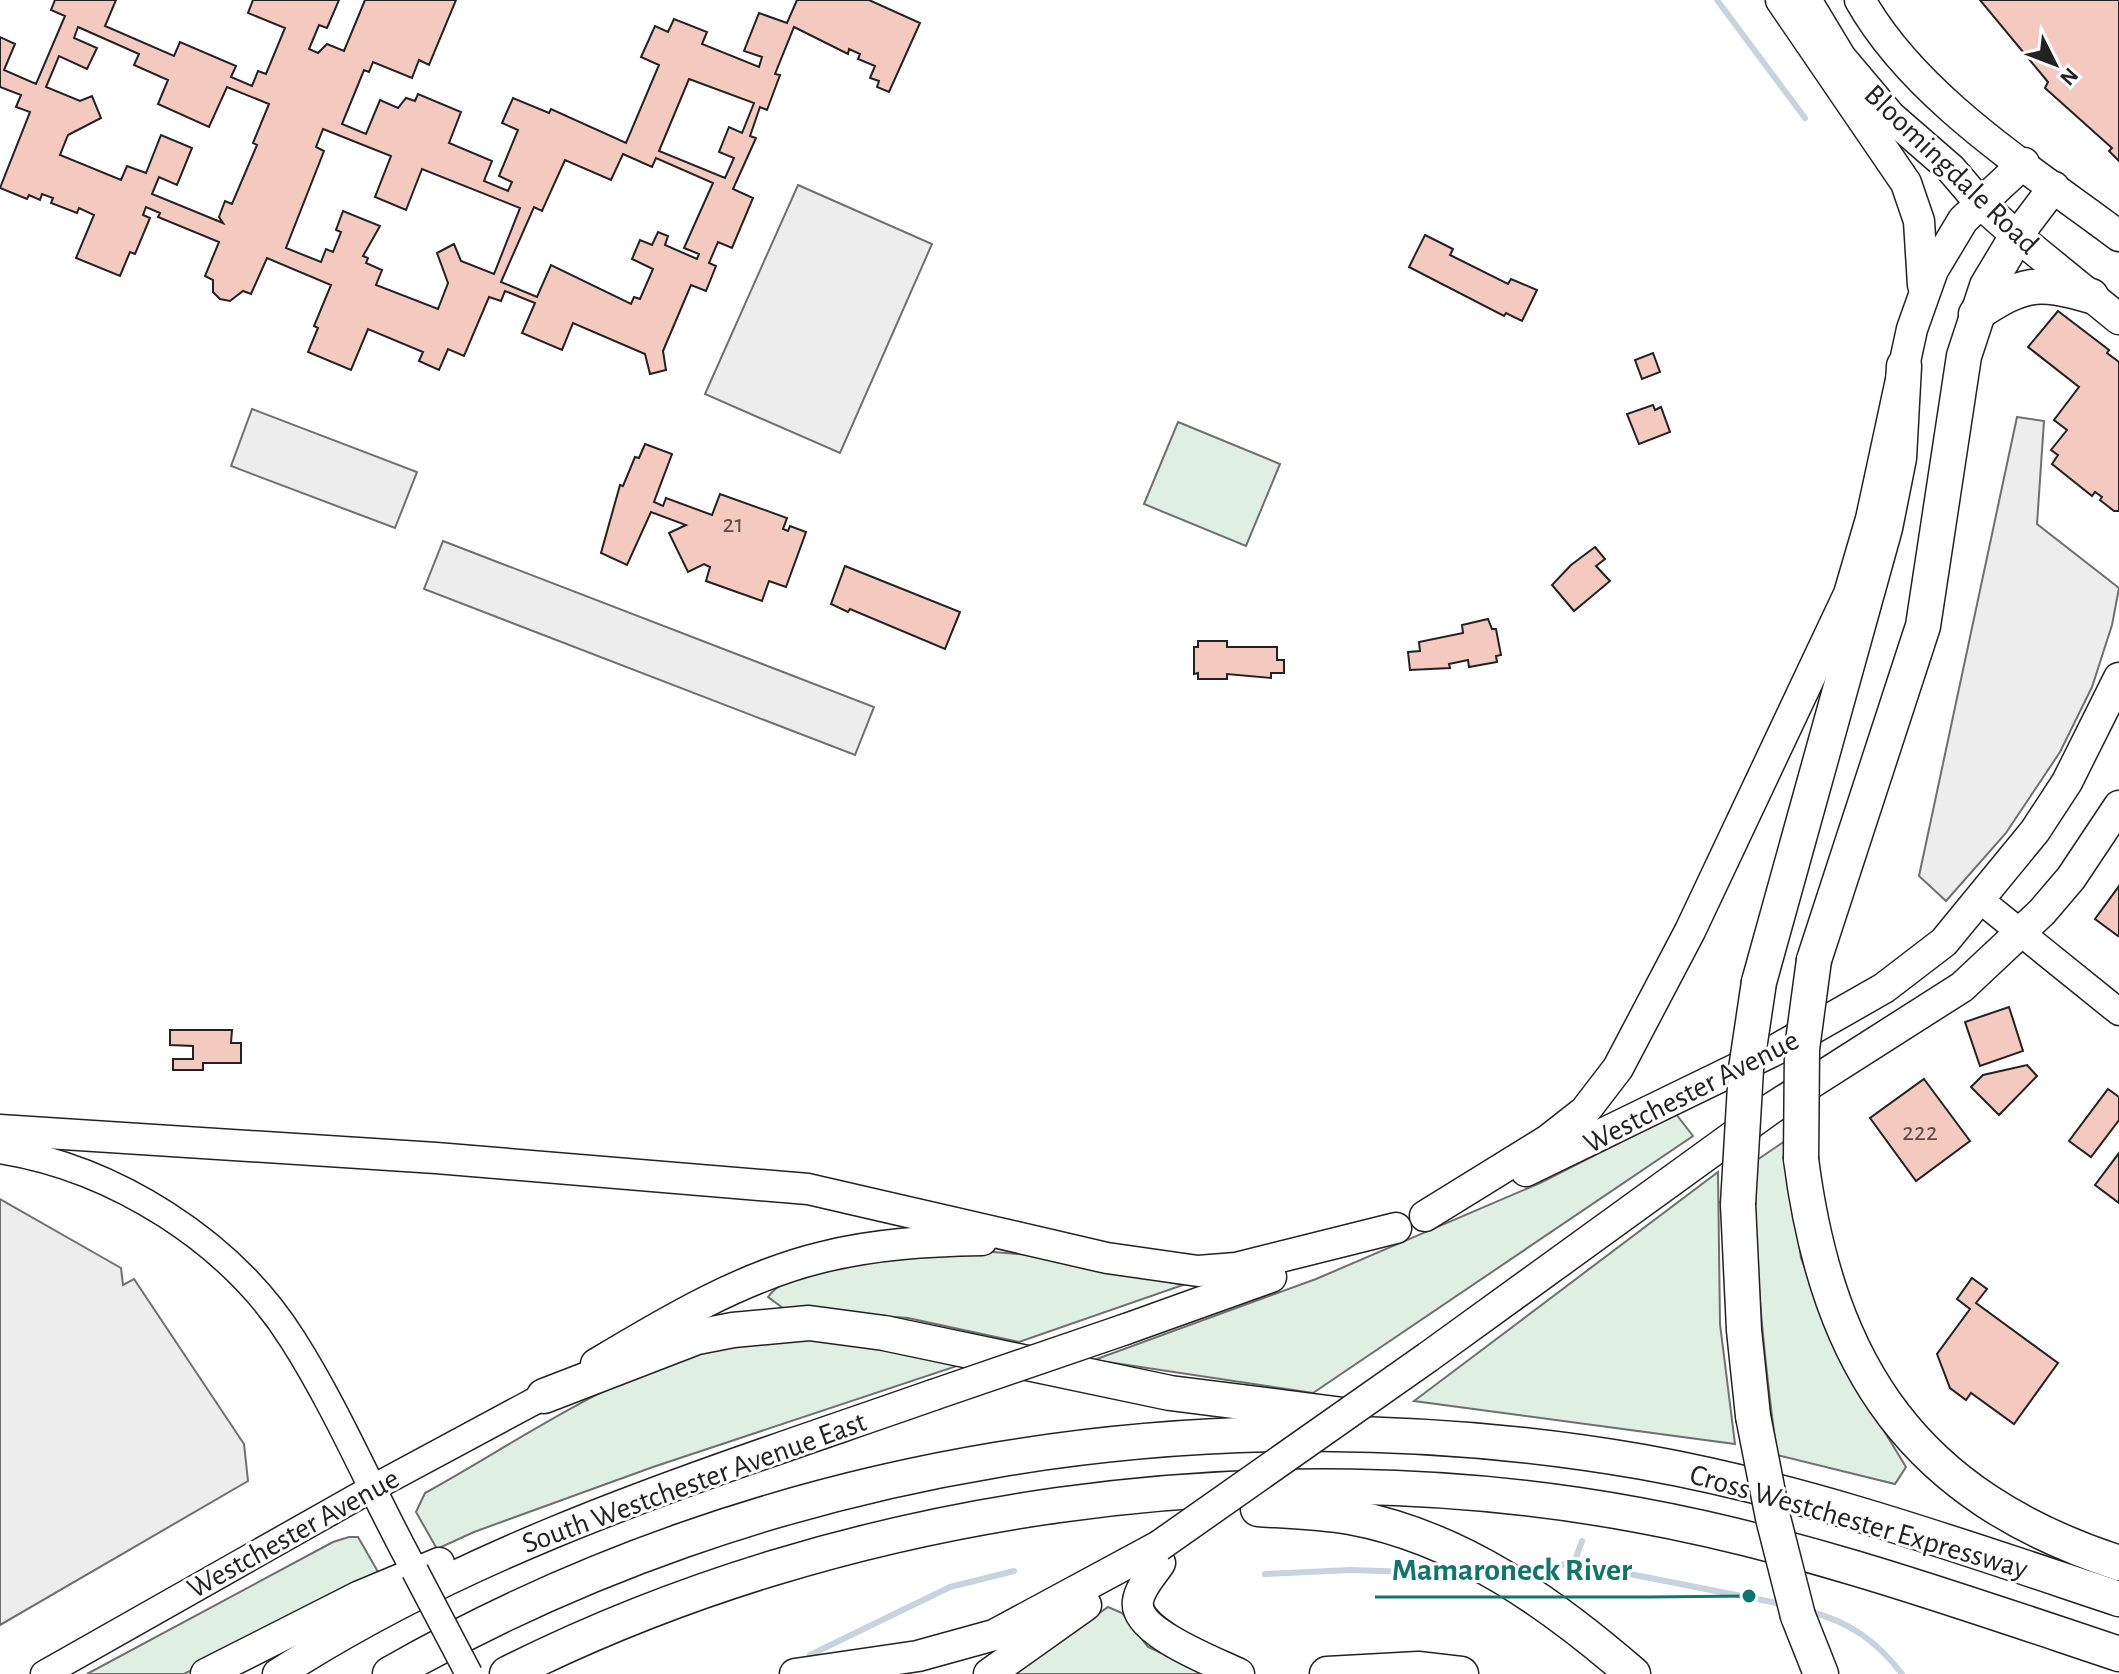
<svg xmlns="http://www.w3.org/2000/svg" width="2119" height="1674" font-family="'Alegreya Sans',sans-serif">
<rect width="100%" height="100%" fill="#fff"/>
<g fill="#e0efe3" stroke="#6f6f6f" stroke-width="2">
<path d="M1178,422L1280,464L1246,546L1144,504Z"/>
<path d="M1676,1114L1693,1136L1313,1393L1094,1360L1316,1279L1540,1183Z"/>
<path d="M1785,1141L1801,1258L1842,1362L1906,1467L1895,1484L1777,1455C1764,1357 1754,1261 1754,1162Z"/>
<path d="M1718,1172L1720,1324L1735,1444L1414,1401Z"/>
<path d="M969,1250L1057,1257L1183,1285L1019,1342L908,1318L783,1308L768,1297C796,1258 921,1255 969,1250Z"/>
<path d="M800,1339L876,1345L960,1365L653,1467L474,1532L437,1549L416,1512L425,1493C512,1445 607,1378 703,1351C734,1343 767,1341 800,1339Z"/>
<path d="M349,1537H358L381,1577L184,1674H87L333,1542Z"/>
<path d="M1108,1607L1122,1613L1148,1647L1207,1674H1012Z"/>
</g>
<g fill="#ededed" stroke="#6f6f6f" stroke-width="2">
<path d="M798,185L932,244L840,453L705,394Z"/>
<path d="M252,409L417,472L395,528L231,466Z"/>
<path d="M2017,417L2044,421L2037,524L2119,588L2112,625L2092,687L2060,752L2006,833L1946,901L1919,876Z"/>
<path d="M443,541L874,707L855,755L424,589Z"/>
<path d="M0,1199L121,1268L123,1285L134,1279L244,1444L248,1481L0,1625Z"/>
</g>
<g fill="none" stroke-linecap="round" stroke-linejoin="round">
<g stroke="#c7d3dd" stroke-width="6">
<path d="M1717,0L1805,118"/>
<path d="M1574,1563L1582,1541"/>
<path d="M1531,1569L1574,1563L1782,1604"/>
<path d="M1265,1574L1351,1570L1440,1573"/>
<path d="M1808,1611C1848,1621 1877,1641 1902,1674"/>
<path d="M810,1655L950,1587L1014,1571"/>
</g>
</g>
<g fill="#f3c9c0" stroke="#222" stroke-width="2" fill-rule="evenodd">
<path d="M55,0H116L105,26L174,56L180,42L236,66L231,77L252,86L258,71L266,74L285,28L248,13L253,0H339L327,28L319,25L309,49L318,53L327,44L344,51L365,0H456L429,65L419,60L412,78L373,62L369,72L364,70L342,124L366,134L380,100L398,108L406,98L415,101L418,94L461,112L449,143L492,161L484,181L508,191L512,182L499,176L518,130L502,123L513,98L549,113L551,109L626,143L659,65L641,57L655,26L668,32L674,19L707,32L702,44L759,67L762,57L744,51L759,13L787,23L797,0H869L920,23L889,92L877,87L879,81L870,78L875,66L858,59L860,54L849,49L848,54L794,27L775,74L780,75L767,110L760,107L750,136L756,138L733,189L753,198L732,248L718,242L709,263L716,266L706,291L691,285L663,351L666,370L650,374L645,354L573,323L562,350L522,333L535,303L505,291L501,301L489,297L464,356L448,349L439,370L419,361L423,352L368,329L351,370L308,352L318,328L314,326L331,285L267,258L251,294L243,291L230,301L220,299L213,292V280L205,276L219,242L158,217L160,213L146,207L143,215L150,218L135,254L130,252L120,276L76,258L94,215L79,208L77,213L51,203L53,198L42,194L40,200L29,195L27,199L0,188L30,112L16,107L21,95L0,87V37L15,44L4,70L36,84L65,16L51,10ZM78,27L139,54L134,65L168,80L158,104L209,127L227,87L269,104L253,143L257,145L232,204L225,201L219,217L223,223L152,194L159,177L177,185L192,148L161,135L146,173L127,166L121,180L60,155L68,135L101,118L92,96L80,101L46,87L59,56L87,69L97,48L74,38ZM689,79L754,103L742,133L729,127L719,152L734,158L725,178L659,151ZM323,129L391,156L375,197L406,210L422,169L520,208L494,274L461,261L454,244L437,253L448,283L438,309L376,285L382,270L366,263L368,258L363,256L380,226L343,211L336,230L341,232L333,252L326,249L321,262L286,248L324,151L316,147ZM623,154L652,167L656,158L713,183L684,248L699,254L697,259L665,245L668,236L658,232L652,245L640,240L632,259L653,269L640,299L634,297L631,304L551,265L537,297L501,282L534,207L542,211L565,160L611,180Z"/>
<path d="M1980,0H2119V161L2109,151L2112,148L2045,88L2048,82Z"/>
<path d="M1425,235L1453,249L1450,255L1508,284L1511,279L1537,290L1522,321L1506,313L1504,316L1409,267Z"/>
<path d="M2058,311L2109,350L2107,353L2119,362V511H2114L2100,500L2102,497L2095,492L2092,496L2052,464L2058,455L2051,450L2067,430L2054,420L2079,387L2028,347Z"/>
<path d="M1653,353L1660,372L1642,379L1635,360Z"/>
<path d="M1653,405L1655,410L1661,407L1670,432L1639,444L1627,414Z"/>
<path d="M645,444L672,454L654,502L663,506L666,498L712,515L720,494L787,518L783,529L788,531L790,526L806,532L786,587L769,581L762,601L706,581L710,567L704,564L688,572L669,533L686,525L651,512L627,565L601,553L620,485L623,486L635,457L639,458Z"/>
<path d="M1595,547L1605,559L1596,566L1610,581L1574,611L1552,585L1571,565Z"/>
<path d="M845,566L960,612L945,649L850,609L848,612L831,604Z"/>
<path d="M1488,619L1492,629H1496L1501,655L1496,656L1497,662L1469,667L1468,660L1449,664L1450,668L1410,670L1408,652L1420,651L1419,642L1463,633L1462,625Z"/>
<path d="M1198,641H1227V647H1277V660H1284V673H1271V678L1227,674V679H1198V673L1194,674V647H1198Z"/>
<path d="M2119,886V934L2118,936L2095,919Z"/>
<path d="M2009,1007L2023,1051L1980,1066L1965,1022Z"/>
<path d="M170,1030H232L231,1043H241V1063H203V1070H173V1059H193V1046L170,1045Z"/>
<path d="M2027,1065L2037,1076L1999,1115L1971,1087L1983,1075Z"/>
<path d="M1924,1079L1970,1141L1916,1181L1870,1118Z"/>
<path d="M2108,1089L2119,1097V1120L2091,1157L2069,1141Z"/>
<path d="M2119,1153V1203L2095,1185Z"/>
<path d="M1972,1278L1987,1289L1976,1303L2058,1363L2014,1424L1971,1393L1966,1400L1950,1388L1937,1354L1970,1309L1957,1299Z"/>
</g>
<g fill="none" stroke-linecap="round" stroke-linejoin="round">
<defs>
<g id="secondary">
<path d="M1979,899L2119,1012"/>
<path d="M0,1150C114,1168 231,1241 293,1340C340,1414 373,1495 415,1571"/>
<path d="M44,1674L371,1489L544,1396"/>
</g>
<g id="primary">
<path d="M1781,0L1906,183L1919,221L1923,285"/>
<path d="M1806,0L1841,58L1890,116L1951,169L1981,204L2017,236L2119,319"/>
<path d="M1860,0C1915,98 2030,169 2119,236"/>
<path d="M2017,236L2054,187"/>
<path d="M0,1130L436,1158L808,1189L1107,1258L1198,1271L1236,1268L1396,1228"/>
<path d="M1526,1171L1777,1049L1884,988L1944,942L2035,831L2067,782L2119,678"/>
<path d="M1425,1216L1548,1140L1585,1111L1618,1068L1690,931L1849,594L1871,519L1912,329L1933,270L1963,220L2024,163"/>
<path d="M1126,1329L1271,1277"/>
<path d="M1428,1357L1772,1108L1962,987L2042,912L2071,878L2119,806"/>
<path d="M596,1364C666,1322 743,1276 823,1257C875,1244 928,1241 982,1240"/>
<path d="M1160,1563C1152,1575 1140,1587 1138,1601C1133,1632 1215,1662 1239,1674"/>
<path d="M206,1674L360,1596L439,1563"/>
<path d="M278,1674C480,1543 708,1474 933,1395"/>
<path d="M795,1674L918,1656L994,1635L1159,1546"/>
<path d="M989,1674L1086,1605"/>
</g>
<g id="highway">
<path d="M1976,314C2023,283 2036,280 2091,296"/>
<path d="M1814,960L1923,626L1964,356L1987,286L2017,236"/>
<path d="M1759,982L1885,528L1899,458L1904,366"/>
<path d="M1801,1159C1828,1368 1914,1496 2119,1563"/>
<path d="M1738,1204L1744,1330L1753,1416"/>
<path d="M544,1396L697,1337L733,1330L809,1323L884,1333L1170,1393L1351,1416"/>
<path d="M1258,1509C1289,1511 1320,1512 1350,1517C1459,1537 1551,1603 1633,1674"/>
<path d="M1798,1616L1821,1674"/>
<path d="M390,1674C766,1459 1218,1388 1643,1462C1806,1491 1963,1547 2119,1599"/>
<path d="M507,1674C845,1504 1266,1446 1638,1515C1803,1545 1960,1601 2119,1654"/>
<path d="M1327,1674L1418,1669L1461,1674"/>
</g>
</defs>
<use href="#secondary" stroke="#222" stroke-width="29"/>
<use href="#primary" stroke="#222" stroke-width="33"/>
<use href="#highway" stroke="#222" stroke-width="37"/>
<use href="#secondary" stroke="#fff" stroke-width="26"/>
<use href="#primary" stroke="#fff" stroke-width="30"/>
<use href="#highway" stroke="#fff" stroke-width="34"/>
<defs>
<path id="secondary-bridge" d="M415,1571L469,1674"/>
<g id="primary-bridge">
<path d="M933,1395L1126,1329"/>
<path d="M1159,1546L1428,1357"/>
</g>
<g id="highway-bridge">
<path d="M1801,1159L1802,1049L1814,960"/>
<path d="M1738,1204L1746,1069L1759,982"/>
<path d="M1753,1416L1773,1518L1798,1616"/>
</g>
</defs>
<use href="#secondary-bridge" stroke="#222" stroke-width="29" stroke-linecap="butt"/>
<use href="#primary-bridge" stroke="#222" stroke-width="33" stroke-linecap="butt"/>
<use href="#highway-bridge" stroke="#222" stroke-width="37" stroke-linecap="butt"/>
<use href="#secondary-bridge" stroke="#fff" stroke-width="26"/>
<use href="#primary-bridge" stroke="#fff" stroke-width="30"/>
<use href="#highway-bridge" stroke="#fff" stroke-width="34"/>
</g>
<g text-anchor="middle" stroke-width="6" stroke-linejoin="round" paint-order="stroke">
<g font-size="26" fill="#564c4a">
<text x="733" y="532">21</text>
<text x="1920" y="1140">222</text>
</g>
<g font-size="30" fill="#222" stroke="#fff">
<text transform="translate(1952 169) rotate(44)" y="10">Bloomingdale Road</text>
<text transform="translate(1691 1091) rotate(-27)" y="10">Westchester Avenue</text>
<text transform="translate(694 1482) rotate(-20)" y="10">South Westchester Avenue East</text>
<text transform="translate(1859 1521) rotate(16)" y="10">Cross Westchester Expressway</text>
<text transform="translate(293 1533) rotate(-29)" y="10">Westchester Avenue</text>
</g>
</g>
<path fill="none" stroke="#0f766e" stroke-width="3" d="M1749 1596L1648 1597H1375"/>
<circle fill="#0f766e" stroke="#fff" stroke-width="3" cx="1749" cy="1596" r="8"/>
<g font-size="32" text-anchor="middle" font-weight="bold" fill="#0f766e" stroke="#fff" stroke-width="6" stroke-linejoin="round" paint-order="stroke">
<text x="1512" y="1580">Mamaroneck River</text>
</g>
<g transform="translate(2055 64) rotate(132)" stroke="#ffffff" stroke-width="6" paint-order="stroke">
<path d="M0-6L14 30L0 20L-14 30Z" fill="#222222"/>
<text y="-12" font-size="22" font-weight="bold" text-anchor="middle" fill="#222222">N</text>
</g>
</svg>
